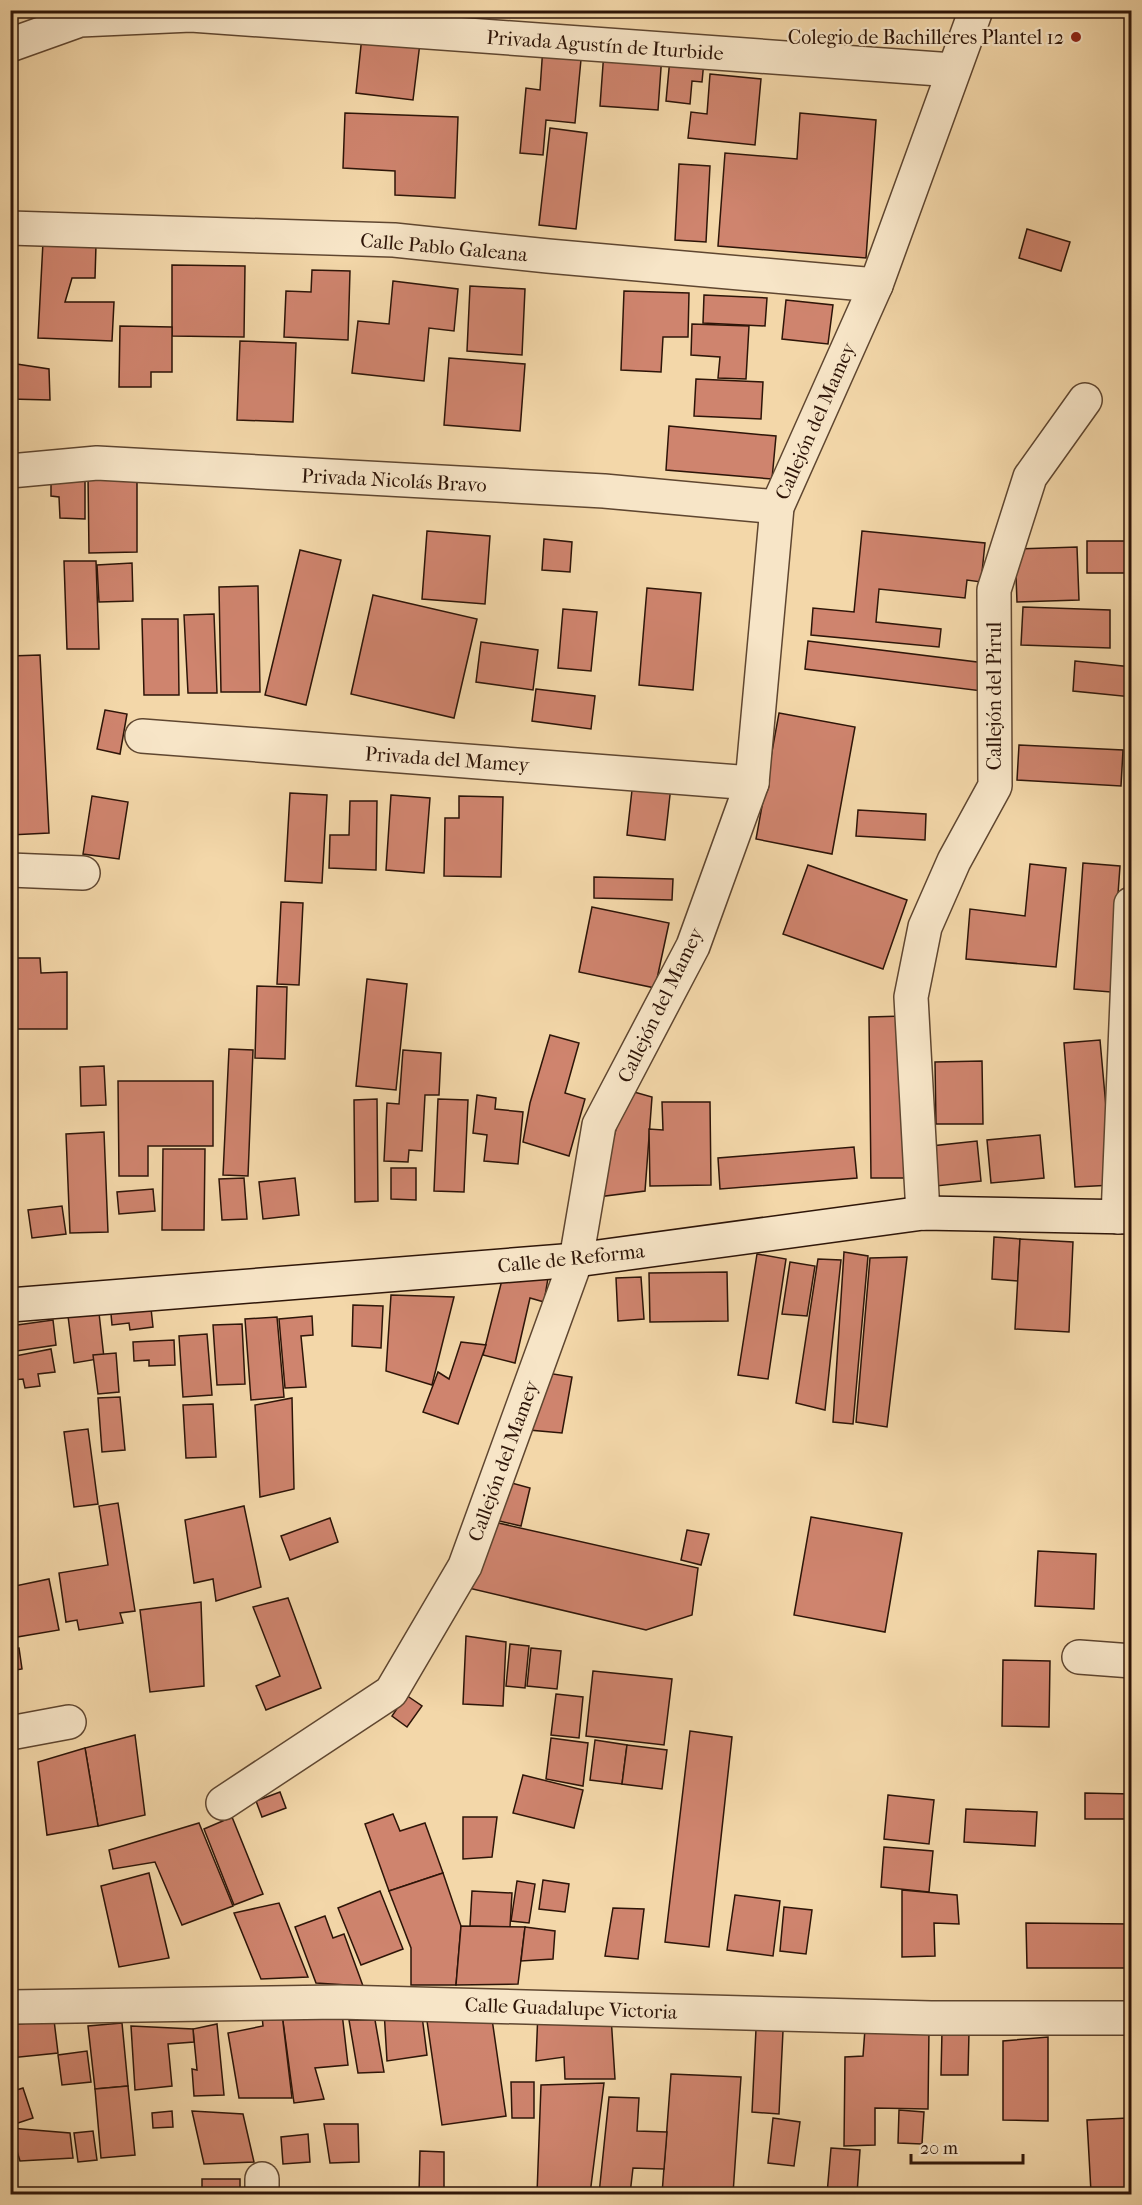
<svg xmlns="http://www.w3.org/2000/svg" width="1142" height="2205" font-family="'IM FELL French Canon',serif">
<rect width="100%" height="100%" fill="#f3d7a9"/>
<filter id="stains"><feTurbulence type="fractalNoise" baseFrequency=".00333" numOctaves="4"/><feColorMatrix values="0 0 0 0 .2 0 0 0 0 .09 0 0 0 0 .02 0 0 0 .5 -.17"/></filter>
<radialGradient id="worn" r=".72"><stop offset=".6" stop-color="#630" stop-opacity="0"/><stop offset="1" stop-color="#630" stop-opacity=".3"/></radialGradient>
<g fill="#cf846e" stroke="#2e1508" stroke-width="1.5">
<path d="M362,36L420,43L413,100L356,93Z"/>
<path d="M543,46L582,49L575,123L546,120L543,155L520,153L526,88L540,90Z"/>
<path d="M604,51L662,54L658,110L600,106Z"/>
<path d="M670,58L704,61L702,82L692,81L690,104L666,101Z"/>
<path d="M710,74L761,79L755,145L688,138L691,112L707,114Z"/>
<path d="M345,113L458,117L455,198L395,195V171L343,168Z"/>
<path d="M800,113L876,120L866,258L718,246L725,153L797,159Z"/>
<path d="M550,128L587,133L576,229L539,225Z"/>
<path d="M679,164L710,166L706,242L675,240Z"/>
<path d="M1027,229L1070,242L1061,271L1019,258Z"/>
<path d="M43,242L96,245L95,278H72L65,302H114L112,341L38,338Z"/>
<path d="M172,265L245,266L244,337L172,336Z"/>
<path d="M312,270L350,271L348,340L284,337L286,291L311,292Z"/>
<path d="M393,281L458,289L454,331L429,328L424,381L352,373L358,321L389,324Z"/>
<path d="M470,286L525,289L522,355L467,351Z"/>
<path d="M624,291L689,293L688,337H663L661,372L621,370Z"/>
<path d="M704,295L767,298L765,326L703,323Z"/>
<path d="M786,300L833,305L828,344L782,339Z"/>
<path d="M692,324L749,326L746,379L718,378L720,357L691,355Z"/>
<path d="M120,326L172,327V372H151V387H119Z"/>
<path d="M240,341L296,343L293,422L237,420Z"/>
<path d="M449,358L525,364L520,431L444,425Z"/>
<path d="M10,363L49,369L50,400L10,399Z"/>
<path d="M696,379L763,382L761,419L694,416Z"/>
<path d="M669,426L776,436L772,479L666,470Z"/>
<path d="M88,476H137V552L89,553Z"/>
<path d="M51,477H85V519L60,518L59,497L51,496Z"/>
<path d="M427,531L490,536L485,604L422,599Z"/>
<path d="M862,531L985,543L981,582L967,580L965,598L879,589L876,622L941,629L939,647L811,635L813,608L854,612Z"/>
<path d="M544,539L572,542L570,572L542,570Z"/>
<rect x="1087" y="541" width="42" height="32"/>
<path d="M1077,547L1079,600L1017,602L1015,549Z"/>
<path d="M300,550L341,560L306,705L265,695Z"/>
<path d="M64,561H96L99,649H67Z"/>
<path d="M132,563L133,601L99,602L97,565Z"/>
<path d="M258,586L260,692H221L219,587Z"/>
<path d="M647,588L701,593L693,690L639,685Z"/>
<path d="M373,595L477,619L454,718L351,694Z"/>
<path d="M1023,607L1110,610V648L1021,645Z"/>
<path d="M563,609L597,612L591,671L558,668Z"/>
<path d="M214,614L217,693H188L184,615Z"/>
<path d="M142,619H178L179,695H144Z"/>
<path d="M808,641L985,663L982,691L805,669Z"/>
<path d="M481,642L538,650L533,690L476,682Z"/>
<path d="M40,655L49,833L10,835V656Z"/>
<path d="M1075,661L1132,667V697L1073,691Z"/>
<path d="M536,689L595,696L591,729L532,721Z"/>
<path d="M105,710L127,714L120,754L97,749Z"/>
<path d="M779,713L855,727L832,854L756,839Z"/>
<path d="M1019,745L1123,750L1121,786L1017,780Z"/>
<path d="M633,781L671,786L665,840L627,835Z"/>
<path d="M290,793L327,795L322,883L285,881Z"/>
<path d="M391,795L430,798L424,873L386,870Z"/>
<path d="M92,796L128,802L119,859L83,854Z"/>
<path d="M459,796L503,797L501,877L444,876L445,818H459Z"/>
<path d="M350,801H377L376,870L329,868L330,835H349Z"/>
<path d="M858,810L926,814L925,840L856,836Z"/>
<path d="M1083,863L1120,866L1111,992L1074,989Z"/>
<path d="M1030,864L1066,868L1056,967L966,959L970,909L1025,916Z"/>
<path d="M808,865L907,900L883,969L783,934Z"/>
<path d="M594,877L673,879L672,900L594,898Z"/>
<path d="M281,902L303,903L299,985L277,984Z"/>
<path d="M592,907L669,923L655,988L579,972Z"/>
<path d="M13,958H40L41,973L67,972V1029H10V969H14Z"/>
<path d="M367,979L407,984L396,1090L356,1086Z"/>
<path d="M257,986L287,987L285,1059L255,1058Z"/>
<path d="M904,1016L906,1178H871L869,1017Z"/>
<path d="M550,1035L579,1043L565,1093L585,1099L569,1156L523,1142L530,1103Z"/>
<path d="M1100,1040L1113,1185L1075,1187L1064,1043Z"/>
<path d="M229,1049L253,1050L248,1176L223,1175Z"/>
<path d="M403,1050L441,1053L439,1095H425L422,1151L409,1150L408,1162L384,1161L387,1103L399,1104Z"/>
<path d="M982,1061L983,1124H936L935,1062Z"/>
<path d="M104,1066L106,1105L81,1106L80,1067Z"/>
<path d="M118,1081H213V1146H148V1176H119Z"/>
<path d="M627,1090L652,1097L645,1191L597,1197Z"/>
<path d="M477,1095L496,1098L495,1109L523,1112L518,1164L484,1161L487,1135L473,1133Z"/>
<path d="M377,1099L378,1201L355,1202L354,1100Z"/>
<path d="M438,1099L468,1100L464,1192L434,1191Z"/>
<path d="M662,1102H710L711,1185L650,1186L649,1129L663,1130Z"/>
<path d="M10,1126L14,1246H10Z"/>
<path d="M104,1132L108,1232L70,1233L66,1134Z"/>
<path d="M1040,1135L1044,1178L991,1183L987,1140Z"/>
<path d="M977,1141L981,1181L936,1186L931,1146Z"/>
<path d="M854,1147L857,1178L720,1189L718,1158Z"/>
<path d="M163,1149H205L204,1230H162Z"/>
<path d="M391,1168H416V1200L391,1199Z"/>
<path d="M244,1178L247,1219L222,1220L219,1179Z"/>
<path d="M295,1178L299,1215L263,1219L259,1182Z"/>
<path d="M153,1189L155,1211L119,1214L117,1192Z"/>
<path d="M62,1206L66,1234L32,1238L28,1210Z"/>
<path d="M994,1237L1020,1239L1018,1281L992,1279Z"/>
<path d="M1020,1239L1073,1242L1069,1332L1015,1329Z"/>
<path d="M844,1252L868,1256L853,1424L833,1422Z"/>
<path d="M757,1254L786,1259L768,1379L738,1375Z"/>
<path d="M907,1257L887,1427L856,1422L870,1258Z"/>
<path d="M818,1259L841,1260L825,1410L796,1403Z"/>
<path d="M790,1262L815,1266L807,1316L782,1314Z"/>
<path d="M504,1272L548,1278L544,1302L530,1298L515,1363L483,1355Z"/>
<path d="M727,1272L728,1321L650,1322L649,1273Z"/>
<path d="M641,1277L644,1319L618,1321L616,1278Z"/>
<path d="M391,1295L454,1297L432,1385L386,1371Z"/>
<path d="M150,1299L153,1327L130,1330L129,1323L112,1325L110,1303Z"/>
<path d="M353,1305L383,1306L381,1348L352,1346Z"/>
<path d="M99,1313L104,1358L74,1363L68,1316Z"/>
<path d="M312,1316L313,1335L301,1336L306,1387L285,1388L279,1319Z"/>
<path d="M277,1317L284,1397L251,1400L245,1319Z"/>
<path d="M53,1320L56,1345L10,1352V1326Z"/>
<path d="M242,1324L245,1384L217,1385L213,1325Z"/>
<path d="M207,1334L212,1395L183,1397L179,1336Z"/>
<path d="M174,1340L175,1365L149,1366V1360L134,1361L133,1342Z"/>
<path d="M461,1342L486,1345L458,1424L423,1412L438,1372L449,1379Z"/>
<path d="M51,1349L55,1372L38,1374L40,1386L25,1388L23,1379L13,1380L10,1357Z"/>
<path d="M116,1353L119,1392L98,1394L93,1355Z"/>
<path d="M541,1372L572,1377L562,1433L529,1430Z"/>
<path d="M120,1397L125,1450L102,1452L98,1398Z"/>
<path d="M292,1398L294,1489L260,1497L255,1405Z"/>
<path d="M213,1404L216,1457L186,1458L183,1405Z"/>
<path d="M88,1429L98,1504L74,1507L64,1432Z"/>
<path d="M504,1481L530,1488L521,1526L495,1520Z"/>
<path d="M118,1503L135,1611L120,1613L123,1623L79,1630L77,1620L66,1622L59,1573L108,1565L99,1506Z"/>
<path d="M244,1506L261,1587L216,1601L213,1579L194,1583L185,1520Z"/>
<path d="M811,1517L902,1533L885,1632L794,1615Z"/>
<path d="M330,1518L338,1542L290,1560L281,1536Z"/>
<path d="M485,1520L698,1568L692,1615L646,1630L460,1586Z"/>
<path d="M687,1530L709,1534L701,1565L681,1560Z"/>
<path d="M1038,1551L1096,1554L1094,1609L1035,1606Z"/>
<path d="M49,1579L59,1630L11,1638L10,1587Z"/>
<path d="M288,1598L321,1688L266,1710L256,1686L280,1676L253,1607Z"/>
<path d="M201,1602L204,1686L150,1692L140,1610Z"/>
<path d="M466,1636L506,1642L503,1706L463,1704Z"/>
<path d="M510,1644L529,1646L525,1688L506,1686Z"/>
<path d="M19,1648L22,1669L10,1671V1649Z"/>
<path d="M531,1648L561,1651L557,1689L527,1686Z"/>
<path d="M1003,1660L1050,1661L1049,1727L1002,1726Z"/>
<path d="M593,1671L672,1679L664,1745L586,1736Z"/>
<path d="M556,1694L583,1697L579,1738L551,1735Z"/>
<path d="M406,1695L422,1706L407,1727L392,1716Z"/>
<path d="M690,1731L732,1737L709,1947L665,1942Z"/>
<path d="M135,1735L145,1815L98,1826L85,1748Z"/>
<path d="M551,1738L588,1743L583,1786L546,1779Z"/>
<path d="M595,1740L627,1745L622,1784L590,1780Z"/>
<path d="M627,1745L667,1750L662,1789L622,1784Z"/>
<path d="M85,1748L98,1826L47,1835L38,1762Z"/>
<path d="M523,1775L583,1790L574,1828L513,1813Z"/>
<path d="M280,1792L286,1808L262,1817L256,1801Z"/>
<path d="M1085,1793L1132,1794V1819H1085Z"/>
<path d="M888,1795L934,1800L929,1844L884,1839Z"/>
<path d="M966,1809L1037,1812L1035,1846L964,1842Z"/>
<path d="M393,1814L400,1831L425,1823L443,1873L389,1891L365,1824Z"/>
<path d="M232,1817L263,1894L234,1905L204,1829Z"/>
<path d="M463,1817H497L492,1857L463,1859Z"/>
<path d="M199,1823L233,1906L182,1925L155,1862L113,1869L109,1850Z"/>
<path d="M884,1847L933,1851L929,1892L881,1887Z"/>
<path d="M149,1873L169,1958L119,1967L101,1886Z"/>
<path d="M443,1873L461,1926L456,1985H411V1948L389,1891Z"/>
<path d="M543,1880L569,1884L565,1912L539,1909Z"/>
<path d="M517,1881L535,1884L529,1923L511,1921Z"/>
<path d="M902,1890L957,1895L959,1924L934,1923L935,1956L902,1957Z"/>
<path d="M380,1891L403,1949L361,1965L338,1908Z"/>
<path d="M472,1891L512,1893L510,1927L470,1926Z"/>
<path d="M735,1895L780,1901L773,1956L727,1950Z"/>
<path d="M279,1903L308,1977L261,1979L234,1913Z"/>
<path d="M784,1907L812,1910L806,1954L780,1951Z"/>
<path d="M613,1908L644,1909L638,1959L605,1956Z"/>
<path d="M325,1916L333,1938L344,1934L363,1986L316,1983L295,1927Z"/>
<path d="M1026,1923L1132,1924V1968H1027Z"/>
<path d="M461,1926L525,1927L518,1984L456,1985Z"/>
<path d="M525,1927L555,1931L553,1959L521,1961Z"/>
<path d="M421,2008L427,2055L387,2061L384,2010Z"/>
<path d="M538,2011L611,2016L615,2079H565L564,2057L536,2061Z"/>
<path d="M491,2012L506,2116L442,2125L427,2021Z"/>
<path d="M342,2013L348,2065L315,2068L324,2099L294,2103L282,2014Z"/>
<path d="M282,2014L292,2098H239L228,2033L263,2026L262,2016Z"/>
<path d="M54,2020L58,2053L10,2058V2025Z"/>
<path d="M349,2020H375L384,2072L358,2073Z"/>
<path d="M122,2023L128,2086L95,2089L88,2026Z"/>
<path d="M217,2024L224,2095L194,2096L192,2069L197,2070L193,2029Z"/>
<path d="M131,2026L193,2029L194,2042L168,2044L172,2086L135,2090Z"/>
<path d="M756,2029L783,2031L779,2114L752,2112Z"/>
<path d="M865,2029H929L928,2109L875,2108V2145L844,2146L845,2057L863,2056Z"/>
<path d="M942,2031L969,2032L968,2075H941Z"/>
<path d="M1048,2037V2121L1003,2120V2041Z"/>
<path d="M87,2051L91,2082L62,2085L58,2055Z"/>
<path d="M671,2074L741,2077L733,2194H662Z"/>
<path d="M511,2082H534V2118H512Z"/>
<path d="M604,2083L590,2194H537L541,2085Z"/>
<path d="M128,2086L135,2155L101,2158L95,2089Z"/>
<path d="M23,2088L33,2118L12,2125L10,2092Z"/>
<path d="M609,2097L639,2098L637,2131L667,2132L664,2169L633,2168L630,2194H599Z"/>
<path d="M899,2110L924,2112L922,2144L898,2143Z"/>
<path d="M172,2111L173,2127L153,2128L152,2113Z"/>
<path d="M192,2111L243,2114L254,2162L204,2164Z"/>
<path d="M773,2118L800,2122L794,2166L768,2163Z"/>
<path d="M1128,2118L1132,2189L1091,2192L1087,2120Z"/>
<path d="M324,2124H358L359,2162L330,2163Z"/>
<path d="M10,2128L70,2133L73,2158L20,2161Z"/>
<path d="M93,2131L97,2160L78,2162L74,2133Z"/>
<path d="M308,2134L310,2162L283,2164L281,2137Z"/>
<path d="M831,2148L860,2150L857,2194H827Z"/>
<path d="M420,2151L444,2152V2194H419Z"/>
<rect x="202" y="2179" width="38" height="15"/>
</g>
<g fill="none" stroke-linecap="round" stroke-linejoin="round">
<defs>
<g id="street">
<path d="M10,45L80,20L191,15L953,70"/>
<path d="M10,228L394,240L548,256L876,285"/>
<path d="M10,471L97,463L604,491L777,507"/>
<path d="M142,736L752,783"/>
<path d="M10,870L83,873"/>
<path d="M923,1213L911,997L925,927L954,861L995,786L994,590L1030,477L1085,400"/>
<path d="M1118,1217L1131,904"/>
<path d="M1079,1657L1132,1661"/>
<path d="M10,1733L69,1722"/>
<path d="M223,1803L391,1692L465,1566L576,1260L599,1125L693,946L752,783L777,507L876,285L976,10"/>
<path d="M10,2007L339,2002L931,2018H1132"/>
<path d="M262,2194V2179"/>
</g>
<path id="secondary" d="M10,1305L576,1260L923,1213L1132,1217"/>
</defs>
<use href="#street" stroke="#5f4630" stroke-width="36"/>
<use href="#secondary" stroke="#2e1508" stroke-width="36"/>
<use href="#street" stroke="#f7e5c7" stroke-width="33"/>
<use href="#secondary" stroke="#f7e5c7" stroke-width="33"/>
</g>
<circle fill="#8f2418" stroke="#f7e5c7" stroke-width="2" cx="1076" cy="37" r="6"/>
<g text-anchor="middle" stroke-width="4.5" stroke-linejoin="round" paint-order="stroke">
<g font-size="20" fill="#2e1508" stroke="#f7e5c7" text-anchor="end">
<text x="1064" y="44">Colegio de Bachilleres Plantel 12</text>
</g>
<g font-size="20" fill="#2e1508" stroke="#f7e5c7">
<text transform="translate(605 45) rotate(4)" y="7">Privada Agustín de Iturbide</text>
<text transform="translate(444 247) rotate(5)" y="7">Calle Pablo Galeana</text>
<text transform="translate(815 421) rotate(-66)" y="7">Callejón del Mamey</text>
<text transform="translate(394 480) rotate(3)" y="7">Privada Nicolás Bravo</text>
<text transform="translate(994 696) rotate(-90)" y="7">Callejón del Pirul</text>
<text transform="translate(447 759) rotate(4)" y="7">Privada del Mamey</text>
<text transform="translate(660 1005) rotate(-64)" y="7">Callejón del Mamey</text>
<text transform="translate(571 1258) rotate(-6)" y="7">Calle de Reforma</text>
<text transform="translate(503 1461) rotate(-70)" y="7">Callejón del Mamey</text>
<text transform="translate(571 2008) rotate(2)" y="7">Calle Guadalupe Victoria</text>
</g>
</g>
<rect width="1142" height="2205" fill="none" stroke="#f3d7a9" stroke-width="36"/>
<rect x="12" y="12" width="1118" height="2181" fill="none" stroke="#2e1508" stroke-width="3"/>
<rect x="18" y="18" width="1106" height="2169" fill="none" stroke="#2e1508" stroke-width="1.5"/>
<path d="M911 2154v9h112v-9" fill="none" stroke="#2e1508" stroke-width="3"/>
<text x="920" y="2154" font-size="18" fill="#2e1508" stroke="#f7e5c7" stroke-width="4.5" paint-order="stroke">20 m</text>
<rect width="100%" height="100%" filter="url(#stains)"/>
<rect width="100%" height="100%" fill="url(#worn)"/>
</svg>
